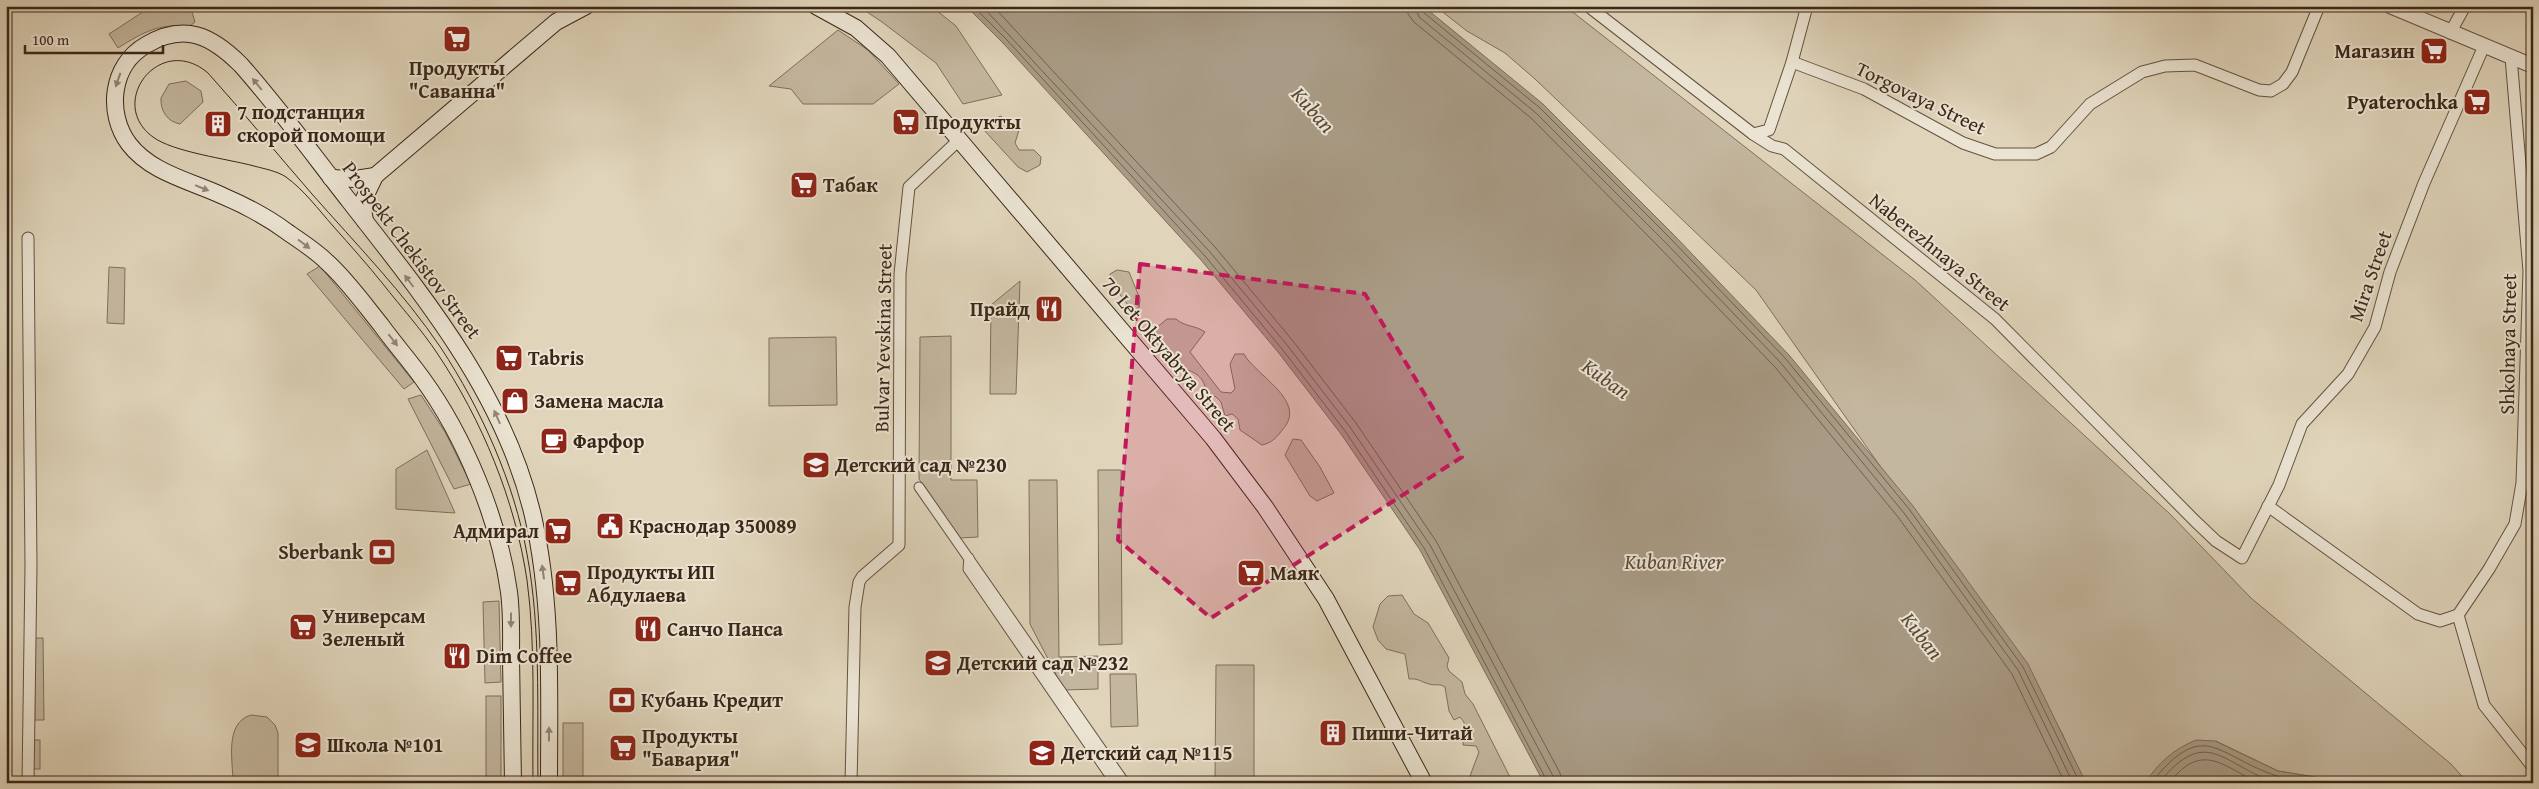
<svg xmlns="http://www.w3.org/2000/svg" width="2539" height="789" font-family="'Gentium Book Plus',serif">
<rect width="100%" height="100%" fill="#e0d5bb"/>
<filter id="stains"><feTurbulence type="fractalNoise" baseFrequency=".004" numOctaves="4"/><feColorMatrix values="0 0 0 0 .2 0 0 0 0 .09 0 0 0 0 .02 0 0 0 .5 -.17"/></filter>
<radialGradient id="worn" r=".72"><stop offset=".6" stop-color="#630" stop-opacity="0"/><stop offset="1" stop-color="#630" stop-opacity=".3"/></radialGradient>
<g fill="#c4b79f" stroke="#7f6f5c">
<path d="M152,6H190L195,22L190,26C158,24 145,31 118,48L109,34Z"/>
<path d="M858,6H931L956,26L1002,95L963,104L936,63L882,22Z"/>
<path d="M1435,6H1565L1915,280L2170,514L2251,598L2451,764L2468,783H2327L2315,777L2278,771L2216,741L2145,783H2084L2062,733L1964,585L1756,290L1535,79L1505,53L1467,31Z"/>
<path d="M838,30L868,50L899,84L873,104H803L791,89L769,86Z"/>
<path d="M186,81L201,91L203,102L180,124C168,122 160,111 161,98L169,84Z"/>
<path d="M1001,116C1006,121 1010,125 1018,123L1019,130L1015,143L1019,150H1034L1041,157L1040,165L1027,172L1018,167L984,130L991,120Z"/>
<path d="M320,266L414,382L404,389L307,274Z"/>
<path d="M109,267L125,268L124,324L107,323Z"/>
<path d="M1117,270L1129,272L1140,299L1139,308L1134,313L1112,284L1110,274Z"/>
<path d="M1020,281L1016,394H990L991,305Z"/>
<path d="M1167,319H1176C1185,327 1195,325 1205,332L1190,352L1221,392L1231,393L1235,389L1230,364L1235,354H1244C1255,375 1308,401 1283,429C1277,437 1272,443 1262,445L1240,430L1238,419L1232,414L1225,416L1221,402L1216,397L1206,392C1204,371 1187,371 1172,364C1161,358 1153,344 1150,333Z"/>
<path d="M951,336V480H977L978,537L960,538L919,479L920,337Z"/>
<path d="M836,337L837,405L769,406V338Z"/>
<path d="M421,395L445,432L471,484L454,489L408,399Z"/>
<path d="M1293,439L1301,440L1320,467L1334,493L1317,501L1310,496L1285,455Z"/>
<path d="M427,450L455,513L396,509V469Z"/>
<path d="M1098,470H1121L1122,644L1099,645Z"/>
<path d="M1029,480H1057L1059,657L1098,656V689L1064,690L1030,624Z"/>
<path d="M1402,595L1414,614L1428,623L1449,658L1447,666L1449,671L1462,682L1465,694L1473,704L1513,783H1474L1470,776L1479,752L1476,746L1463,745L1464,722L1460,717L1454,720L1449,711L1445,687C1439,683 1435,686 1429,684C1421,682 1418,678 1409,679L1405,654L1386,649L1378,640L1373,627L1380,604L1388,596Z"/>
<path d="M499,601L501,682L485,683L483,602Z"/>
<path d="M34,638H43L44,720H35Z"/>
<path d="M1216,665H1254V782L1215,781Z"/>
<path d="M1110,674H1136L1138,726L1111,727Z"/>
<rect x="486" y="696" width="15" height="87"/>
<path d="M251,715L267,717L275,725L278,733V783H233C233,761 224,723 251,715Z"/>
<rect x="563" y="723" width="20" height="60"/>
<rect x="30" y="740" width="10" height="29"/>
</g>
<g fill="#a89a84" stroke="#7c6c59">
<path d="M966,6H1423L1543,104L1672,233L1789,355L1913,506L2028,664L2086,783H1544L1420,550L1341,434L1278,352L1201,260L1003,43Z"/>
<path d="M2196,740L2215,741L2278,771L2315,777L2327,783H2145C2159,762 2174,749 2196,740Z"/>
</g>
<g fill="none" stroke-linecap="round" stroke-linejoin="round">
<g stroke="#71604e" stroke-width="1">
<path d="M973,6L1007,40L1205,256L1282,349L1345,431L1424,548L1548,783"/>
<path d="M982,6L1210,252L1287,345L1350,427L1430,545L1553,776L1554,783"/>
<path d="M993,6L1215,247L1293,341L1356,423L1436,541L1560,773L1562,783"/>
<path d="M1407,6L1408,14L1414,22L1531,118L1658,246L1775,367L1898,517L2012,674L2065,783"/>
<path d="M1415,6L1419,17L1536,113L1664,241L1780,362L1904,513L2018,670L2073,783"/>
<path d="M1421,6L1423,12L1540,108L1668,236L1785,358L1909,509L2023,667L2080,783"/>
<path d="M2151,783C2205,716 2216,756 2277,776C2289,781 2303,780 2315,783"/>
<path d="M2159,783C2207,723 2223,766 2277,783"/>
<path d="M2169,783C2201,742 2221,764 2258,783"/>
</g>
<defs>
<g id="pedestrian">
<path d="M919,487L1125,783"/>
<path d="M969,558L968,569L1115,783"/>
</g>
<g id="minor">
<path d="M1588,6L1753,134L1772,146L1784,149L1995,319L2195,521L2216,541L2242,558L2279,485L2302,424L2348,374L2375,327L2390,272L2424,183L2484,46"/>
<path d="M2450,33L2465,6"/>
<path d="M1792,62L1864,89L1963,143L1995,154H2036L2051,147L2090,104L2142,72L2165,66L2195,65L2259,90L2271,91L2283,84L2292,72L2319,6"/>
<path d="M1753,134L1769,130L1792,62L1807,6"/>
<path d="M2268,506L2418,614L2440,621L2458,615"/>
<path d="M2458,615L2489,569L2515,524L2522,483L2529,271L2511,57"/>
<path d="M2458,615L2484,705L2533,767"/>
<path d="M28,783L31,566L28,238"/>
<path d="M851,783L855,607L859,582L862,577L899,545L900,274L909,187L960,139"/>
</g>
<path id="tertiary" d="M2390,6L2533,66"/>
<g id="secondary">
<path d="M816,6L856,28L888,56L1213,438L1265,507L1326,599L1424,783"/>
<path d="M331,178L355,179L375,176"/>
<path d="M365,221L362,203L375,176L556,22L586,6"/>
<path d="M513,783C512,741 512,700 511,659C511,636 512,614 509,592C499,520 465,437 422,378C409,360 394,343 381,325C364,304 347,280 327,262C315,250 300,241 286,231C267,217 244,205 223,196C191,181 151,173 129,144C106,113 111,65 146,45C185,22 212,36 241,65C280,109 314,156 350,202C425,298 505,395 533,516C553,604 549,693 549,783"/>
</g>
</defs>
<use href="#pedestrian" stroke="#645242" stroke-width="11"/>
<use href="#minor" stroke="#645242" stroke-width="13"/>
<use href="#tertiary" stroke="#645242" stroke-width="16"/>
<use href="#secondary" stroke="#3a2719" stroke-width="18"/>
<use href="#pedestrian" stroke="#ebe4d3" stroke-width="9"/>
<use href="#minor" stroke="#ebe4d3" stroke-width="11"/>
<use href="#tertiary" stroke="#ebe4d3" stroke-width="14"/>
<use href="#secondary" stroke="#ebe4d3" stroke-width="16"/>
<path stroke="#3a2719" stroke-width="1" d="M533,783C532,716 536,647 527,580C515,500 482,420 437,353C421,329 401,307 383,284C367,264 350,245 333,226C318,209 304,190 286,177C277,171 265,169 254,166C228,159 173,152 153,137C106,103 160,32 208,73C244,113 277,154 312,194C356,244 404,293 441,348C481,409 514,482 527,554C541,629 537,707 538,783"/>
</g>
<defs><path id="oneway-solid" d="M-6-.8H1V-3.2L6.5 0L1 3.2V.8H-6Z" transform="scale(1.25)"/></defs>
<g fill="#928676">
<use href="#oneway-solid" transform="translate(118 80) rotate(109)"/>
<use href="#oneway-solid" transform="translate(257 84) rotate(-129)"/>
<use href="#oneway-solid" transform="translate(202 188) rotate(22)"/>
<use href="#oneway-solid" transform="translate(304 244) rotate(37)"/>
<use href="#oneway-solid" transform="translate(409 281) rotate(-127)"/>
<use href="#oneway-solid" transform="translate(393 340) rotate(52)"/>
<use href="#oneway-solid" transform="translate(497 417) rotate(-114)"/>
<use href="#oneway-solid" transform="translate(543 572) rotate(-98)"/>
<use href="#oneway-solid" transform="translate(511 620) rotate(90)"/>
<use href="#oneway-solid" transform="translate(549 734) rotate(-90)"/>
</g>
<path fill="#c2185b" fill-opacity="0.2" stroke="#c2185b" stroke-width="4" stroke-dasharray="10 6" stroke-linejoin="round" d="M1140,264L1365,294L1462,457L1211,618L1118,540Z"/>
<defs>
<symbol id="supermarket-square" viewBox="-11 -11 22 22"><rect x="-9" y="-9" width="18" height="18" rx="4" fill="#8f2418" stroke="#ebe4d3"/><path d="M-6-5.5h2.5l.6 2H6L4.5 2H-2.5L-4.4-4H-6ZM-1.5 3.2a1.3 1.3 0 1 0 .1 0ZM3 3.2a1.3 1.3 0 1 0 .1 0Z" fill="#fff"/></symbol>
<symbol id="building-square" viewBox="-11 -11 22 22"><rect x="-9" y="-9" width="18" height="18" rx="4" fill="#8f2418" stroke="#ebe4d3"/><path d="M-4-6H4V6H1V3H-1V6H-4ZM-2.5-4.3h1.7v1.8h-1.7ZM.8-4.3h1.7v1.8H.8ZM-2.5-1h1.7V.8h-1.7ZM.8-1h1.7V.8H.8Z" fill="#fff"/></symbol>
<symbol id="restaurant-square" viewBox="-11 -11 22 22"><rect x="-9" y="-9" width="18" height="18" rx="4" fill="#8f2418" stroke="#ebe4d3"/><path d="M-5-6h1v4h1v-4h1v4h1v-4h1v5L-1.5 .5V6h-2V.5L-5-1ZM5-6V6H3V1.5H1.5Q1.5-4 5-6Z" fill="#fff"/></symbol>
<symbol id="shop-square" viewBox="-11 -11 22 22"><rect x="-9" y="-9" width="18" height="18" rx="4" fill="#8f2418" stroke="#ebe4d3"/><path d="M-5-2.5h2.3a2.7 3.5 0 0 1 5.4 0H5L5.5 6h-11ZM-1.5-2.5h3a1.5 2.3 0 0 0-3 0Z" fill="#fff"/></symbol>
<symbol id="cafe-square" viewBox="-11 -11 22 22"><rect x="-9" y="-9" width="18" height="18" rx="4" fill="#8f2418" stroke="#ebe4d3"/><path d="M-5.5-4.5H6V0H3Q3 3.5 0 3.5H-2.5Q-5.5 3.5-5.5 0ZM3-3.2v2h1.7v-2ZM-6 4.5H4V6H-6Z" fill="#fff"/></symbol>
<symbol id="school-square" viewBox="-11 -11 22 22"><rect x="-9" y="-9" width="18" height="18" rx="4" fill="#8f2418" stroke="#ebe4d3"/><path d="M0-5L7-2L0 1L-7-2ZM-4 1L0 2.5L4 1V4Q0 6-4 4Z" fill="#fff"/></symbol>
<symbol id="civic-square" viewBox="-11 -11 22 22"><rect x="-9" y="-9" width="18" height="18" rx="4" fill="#8f2418" stroke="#ebe4d3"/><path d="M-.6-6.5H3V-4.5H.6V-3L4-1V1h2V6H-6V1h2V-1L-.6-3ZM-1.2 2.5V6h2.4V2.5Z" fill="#fff"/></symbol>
<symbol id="bank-square" viewBox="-11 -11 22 22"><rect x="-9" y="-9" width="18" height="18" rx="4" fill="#8f2418" stroke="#ebe4d3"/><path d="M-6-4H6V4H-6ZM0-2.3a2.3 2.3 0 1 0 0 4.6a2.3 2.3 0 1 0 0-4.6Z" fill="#fff"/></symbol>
</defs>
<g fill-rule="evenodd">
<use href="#supermarket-square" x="441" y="23" width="32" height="32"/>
<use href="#supermarket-square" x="2418" y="35" width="32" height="32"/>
<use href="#supermarket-square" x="2461" y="86" width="32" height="32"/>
<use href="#supermarket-square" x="890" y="106" width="32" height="32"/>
<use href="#building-square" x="202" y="108" width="32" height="32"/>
<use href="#supermarket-square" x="788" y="169" width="32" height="32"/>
<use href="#restaurant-square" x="1033" y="293" width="32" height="32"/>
<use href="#supermarket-square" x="493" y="342" width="32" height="32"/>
<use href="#shop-square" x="499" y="385" width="32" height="32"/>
<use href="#cafe-square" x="538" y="425" width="32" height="32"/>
<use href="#school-square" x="800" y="449" width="32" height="32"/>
<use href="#civic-square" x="594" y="510" width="32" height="32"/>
<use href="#supermarket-square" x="542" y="515" width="32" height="32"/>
<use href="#bank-square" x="366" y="536" width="32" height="32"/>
<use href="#supermarket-square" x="1235" y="557" width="32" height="32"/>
<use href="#supermarket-square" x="552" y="567" width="32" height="32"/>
<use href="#supermarket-square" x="287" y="611" width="32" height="32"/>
<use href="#restaurant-square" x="632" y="613" width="32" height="32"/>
<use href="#restaurant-square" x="441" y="640" width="32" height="32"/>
<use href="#school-square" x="922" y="647" width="32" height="32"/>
<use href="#bank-square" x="606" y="684" width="32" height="32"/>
<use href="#building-square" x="1317" y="717" width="32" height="32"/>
<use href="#school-square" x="292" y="729" width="32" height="32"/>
<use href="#supermarket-square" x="607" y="732" width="32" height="32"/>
<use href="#school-square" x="1026" y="737" width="32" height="32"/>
</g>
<g text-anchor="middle" stroke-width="4" stroke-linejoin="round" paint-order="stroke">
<g font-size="20" font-weight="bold" fill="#3a2719" stroke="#ebe4d3" text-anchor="start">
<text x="2415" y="58" text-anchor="end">Магазин</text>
<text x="457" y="75" text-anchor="middle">Продукты<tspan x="457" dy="23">"Саванна"</tspan></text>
<text x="2458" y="109" text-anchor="end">Pyaterochka</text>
<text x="237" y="119">7 подстанция<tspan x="237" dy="23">скорой помощи</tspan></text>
<text x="925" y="129">Продукты</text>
<text x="823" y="192">Табак</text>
<text x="1030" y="316" text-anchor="end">Прайд</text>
<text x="528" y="365">Tabris</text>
<text x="534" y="408">Замена масла</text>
<text x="573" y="448">Фарфор</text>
<text x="835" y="472">Детский сад №230</text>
<text x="629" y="533">Краснодар 350089</text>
<text x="539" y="538" text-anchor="end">Адмирал</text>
<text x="363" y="559" text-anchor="end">Sberbank</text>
<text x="587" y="579">Продукты ИП<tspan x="587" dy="23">Абдулаева</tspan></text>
<text x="1270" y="580">Маяк</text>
<text x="322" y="623">Универсам<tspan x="322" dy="23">Зеленый</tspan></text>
<text x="667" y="636">Санчо Панса</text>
<text x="476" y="663">Dim Coffee</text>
<text x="957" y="670">Детский сад №232</text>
<text x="641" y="707">Кубань Кредит</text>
<text x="1352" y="740">Пиши-Читай</text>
<text x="642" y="743">Продукты<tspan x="642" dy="23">"Бавария"</tspan></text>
<text x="327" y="752">Школа №101</text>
<text x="1061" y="760">Детский сад №115</text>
</g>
<g font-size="20" fill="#3a2719" stroke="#ebe4d3">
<text transform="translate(1921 98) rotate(26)" y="7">Torgovaya Street</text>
<text transform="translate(412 250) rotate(53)" y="7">Prospekt Chekistov Street</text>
<text transform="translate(1940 252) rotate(39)" y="7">Naberezhnaya Street</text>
<text transform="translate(2370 276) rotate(-71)" y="7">Mira Street</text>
<text transform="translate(883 338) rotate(-89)" y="7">Bulvar Yevskina Street</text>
<text transform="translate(2508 344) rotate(-89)" y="7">Shkolnaya Street</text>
<text transform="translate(1169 354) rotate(50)" y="7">70 Let Oktyabrya Street</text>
</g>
<g font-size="21" font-style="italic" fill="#5b4a39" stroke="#ebe4d3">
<text transform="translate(1313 110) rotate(48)" y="7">Kuban</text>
<text transform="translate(1606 379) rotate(35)" y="7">Kuban</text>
<text x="1674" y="569">Kuban River</text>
<text transform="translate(1922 636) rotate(52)" y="7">Kuban</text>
</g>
</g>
<rect width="2539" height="789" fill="none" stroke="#e0d5bb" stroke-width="25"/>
<rect x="8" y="8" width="2524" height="774" fill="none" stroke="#3a2719" stroke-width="2.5"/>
<rect x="12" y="12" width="2514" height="764" fill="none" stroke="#3a2719"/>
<path d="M25 45v8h138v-8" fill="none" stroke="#3a2719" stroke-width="2.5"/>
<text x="32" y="45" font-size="15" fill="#3a2719" stroke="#ebe4d3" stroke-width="4" paint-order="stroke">100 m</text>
<rect width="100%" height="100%" filter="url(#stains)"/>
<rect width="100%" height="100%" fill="url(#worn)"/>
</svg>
